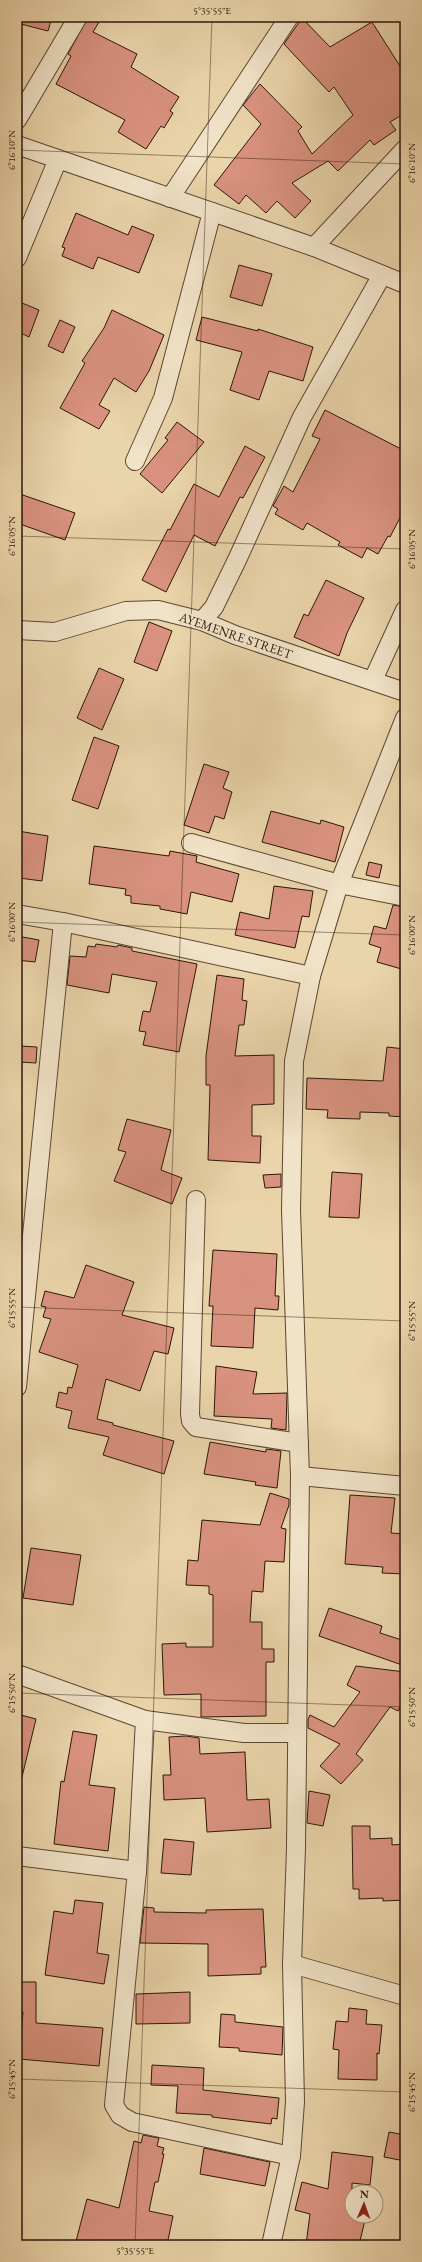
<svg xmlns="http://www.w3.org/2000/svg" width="422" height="2262" font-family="'EB Garamond',serif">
<rect width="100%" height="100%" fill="#ead4aa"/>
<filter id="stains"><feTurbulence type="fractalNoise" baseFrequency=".005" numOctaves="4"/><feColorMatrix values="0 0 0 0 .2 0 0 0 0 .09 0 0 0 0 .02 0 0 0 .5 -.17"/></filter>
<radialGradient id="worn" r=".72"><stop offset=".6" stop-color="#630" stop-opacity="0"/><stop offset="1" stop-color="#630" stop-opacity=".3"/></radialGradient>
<g fill="#d9927f" stroke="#2c1609">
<path d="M17,17H52L48,31L17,23Z"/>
<path d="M88,17H102L93,32L137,54L131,67L179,97L170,111L173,113L164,128L161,126L146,149L118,132L125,120L56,84L71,56L68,54Z"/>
<path d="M302,18L330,47L372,22L405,74V113L390,122L396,130L374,145L370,140L338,171L328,161L292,183L311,201L295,218L277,201L266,213L246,195L239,204L214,185L261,124L243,105L260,84L302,127L298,131L312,154L353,115L334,87L329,92L284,44Z"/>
<path d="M76,213L128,235L132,226L154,235L139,273L98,257L93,269L62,256L65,248L62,247Z"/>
<path d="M239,265L272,274L262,306L230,297Z"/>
<path d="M22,303L39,310L29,337L17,331V314Z"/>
<path d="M112,310L164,335L149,371L136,392L114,378L99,405L110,411L99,429L60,408L85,363L82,361L104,328Z"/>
<path d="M202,317L258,331V329L313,347L303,381L269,371L259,400L230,390L242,352L196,340Z"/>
<path d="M60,320L75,327L63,353L48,346Z"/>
<path d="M325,410L405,451V508L390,537L388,536L378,554L367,548L362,558L338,545L340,542L307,523L303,530L275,514L278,509L273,506L284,486L293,492L320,439L312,436Z"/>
<path d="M177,422L204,442L162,493L140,474L168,440L165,438Z"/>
<path d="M245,446L265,457L243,498L240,497L215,546L194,535L166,592L142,580L168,529L170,530L194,484L219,497Z"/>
<path d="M17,493L75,513L65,540L17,523Z"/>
<path d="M326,580L364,598L347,633L339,656L294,637L304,614L308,616Z"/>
<path d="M149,622L172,631L157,671L134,662Z"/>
<path d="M99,668L124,679L102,730L77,718Z"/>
<path d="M94,737L119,746L98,809L72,800Z"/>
<path d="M204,764L229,772L223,788L232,792L224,819L215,816L209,833L184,825Z"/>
<path d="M271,811L320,824L321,820L344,827L335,862L262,842Z"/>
<path d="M18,831L48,836L42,881L19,878L20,870H17Z"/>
<path d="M94,846L169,856L170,851L197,856L196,862L239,874L232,902L191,892L187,914L160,909V906L131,903V896L125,895L126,889L89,884Z"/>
<path d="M369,862L382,865L379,878L366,875Z"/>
<path d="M274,886L313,891L309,917L302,916L295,948L235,935L240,912L269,919Z"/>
<path d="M393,905L405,907V970L377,962L381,948L369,944L374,926L386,929Z"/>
<path d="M17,936L39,940L35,962L17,960Z"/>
<path d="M96,944L117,947L118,945L132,948V951L197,964L179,1052L143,1045L146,1032L139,1031L143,1011L150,1012L157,982L112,974L109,993L67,985L70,956L86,957L88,946L95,947Z"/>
<path d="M217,975L244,979L242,1000L247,1001L244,1025H239L235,1056L274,1055V1104L252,1105V1136H261L260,1163L208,1160L210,1085H206V1056Z"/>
<path d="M20,1046L37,1047L36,1063L19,1062Z"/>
<path d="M387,1047L405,1049V1117L389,1116V1113L360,1112V1119L327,1118L328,1110L306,1109L307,1078L383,1081Z"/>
<path d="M127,1119L171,1130L161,1170L182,1178L172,1204L114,1181L126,1152L118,1150Z"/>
<path d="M332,1172L362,1174L359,1218L329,1217Z"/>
<path d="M281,1174V1187L265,1188L263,1175Z"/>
<path d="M213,1250L277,1254L275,1296H279L278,1310L255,1308L253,1348L211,1346L213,1306H209Z"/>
<path d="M86,1265L134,1282L122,1315L174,1328L168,1354L154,1351L140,1391L106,1379L97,1419L113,1423V1425L174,1441L164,1474L103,1455L109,1437L68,1428L72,1411L56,1407L59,1392L67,1394L68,1387L72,1388L78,1365L39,1352L51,1319L43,1317L46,1307L41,1306L45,1291L74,1298Z"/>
<path d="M216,1366L257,1372L253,1394L287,1393L286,1430L271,1428L272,1419L214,1416Z"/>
<path d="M210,1442L266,1452V1449L281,1451L277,1488L255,1485L256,1482L204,1474Z"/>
<path d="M270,1493L289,1499V1505L281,1528L286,1529L284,1562L265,1561L263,1592L252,1591L250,1622H262V1649H274V1662H266V1716L201,1717V1694L164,1695L162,1644L186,1643V1647H213V1595L209,1594V1586L186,1585L188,1560L198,1561L202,1520L260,1525Z"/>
<path d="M350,1495L395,1498L391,1533L405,1534V1574L382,1573L383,1567L345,1564Z"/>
<path d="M31,1548L81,1555L73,1605L23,1598Z"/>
<path d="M329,1608L382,1626L380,1633L405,1641V1666L319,1636Z"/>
<path d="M356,1666L405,1672V1697L398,1711L390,1707L356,1754L363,1760L341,1784L320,1766L340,1744L308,1728V1719L310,1715L334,1727L360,1692L347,1685Z"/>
<path d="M17,1714L36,1719L22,1777H17Z"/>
<path d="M73,1731L97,1735L89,1785L115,1788L108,1851L54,1844L61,1781L64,1782Z"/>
<path d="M186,1736L199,1738L200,1754L245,1752L247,1800L269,1799L271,1828L207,1832L205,1798L164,1800L163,1775H171L169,1737Z"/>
<path d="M309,1791L330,1795L323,1826L307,1823Z"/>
<path d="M352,1826H370V1839L392,1838V1845L405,1844V1900L383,1901V1898L359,1899V1889H353Z"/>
<path d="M164,1839L194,1842L191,1875L161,1873Z"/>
<path d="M75,1900L103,1903L97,1953L109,1955L104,1984L45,1975L54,1911L73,1914Z"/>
<path d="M144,1907L154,1908V1912L206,1913V1910L263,1909L266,1967H261V1974L208,1976V1944L140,1943Z"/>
<path d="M17,1982H36V2023L103,2028L99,2066L19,2059L23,2012H17Z"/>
<path d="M190,1992V2023L136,2024V1994Z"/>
<path d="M349,2008L367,2010L366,2024L382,2025L379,2054L377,2053V2080L338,2079L339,2050L333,2049L336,2021L348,2022Z"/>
<path d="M221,2014L235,2015V2022L283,2027L282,2055L239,2051V2048L219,2047Z"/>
<path d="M152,2065L204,2068L203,2090L279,2098L277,2119L272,2118L271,2124L212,2117V2115L176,2113L178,2086L151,2085Z"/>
<path d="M389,2132L405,2135V2161L384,2157Z"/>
<path d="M143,2135L159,2138L157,2146L164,2148L162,2154H164L158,2182H155L149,2211L173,2216L167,2245H121L103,2241L102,2245H75L87,2199L119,2208L134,2141L141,2143Z"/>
<path d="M204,2148L270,2162L265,2186L200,2174Z"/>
<path d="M332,2152L373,2157L370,2185L352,2183V2216H366L359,2245H306L310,2214L295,2210L302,2182L328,2189Z"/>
</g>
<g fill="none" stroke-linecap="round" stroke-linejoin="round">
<defs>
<g id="street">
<path d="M17,120L78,17"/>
<path d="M17,145L314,247L405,284"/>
<path d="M170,198L289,17"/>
<path d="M314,247L405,149"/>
<path d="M17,258L58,159"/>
<path d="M135,461L163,398L212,212"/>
<path d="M202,621L214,607L237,560L302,417L382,275"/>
<path d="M17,630L55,632L126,611L158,610L202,621L235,635L405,692"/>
<path d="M373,680L405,610"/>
<path d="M191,843L339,884L405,897"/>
<path d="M17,914L63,922L311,976"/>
<path d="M196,1200L190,1414L191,1421L196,1427L299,1443"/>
<path d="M17,1387L63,922"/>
<path d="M300,1476L405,1486"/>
<path d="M17,1674L145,1720L244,1733H297"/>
<path d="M145,1720L137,1871L114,2105L120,2115L132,2122L291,2156"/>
<path d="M17,1856L137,1871"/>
<path d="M292,1964L405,1996"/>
<path d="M271,2245L291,2156L295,2102L292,1964L296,1848L300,1476L291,1210L294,1061L311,976L339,884L405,718"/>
</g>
</defs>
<use href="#street" stroke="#5c4631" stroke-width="20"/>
<use href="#street" stroke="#f1e3c8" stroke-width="18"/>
</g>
<path fill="none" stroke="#2c1609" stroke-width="1" stroke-opacity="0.45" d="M17,150L405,164M17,536L405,549M17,922L405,935M17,1307L405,1321M17,1693L405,1707M17,2079L405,2092M135,2245L212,17"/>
<g text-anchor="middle" stroke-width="3.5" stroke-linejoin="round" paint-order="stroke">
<g font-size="13" fill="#2c1609" stroke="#f1e3c8">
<text transform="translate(236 635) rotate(19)" y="5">AYEMENRE STREET</text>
</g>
</g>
<rect width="422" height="2262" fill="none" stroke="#ead4aa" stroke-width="44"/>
<g transform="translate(364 2204) rotate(2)"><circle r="19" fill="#f1e3c8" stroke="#a2917c"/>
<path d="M0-3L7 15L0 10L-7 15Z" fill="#8f2418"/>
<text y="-6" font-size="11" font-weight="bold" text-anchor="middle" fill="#2c1609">N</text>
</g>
<rect x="22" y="22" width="378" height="2218" fill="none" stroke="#2c1609" stroke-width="1.5"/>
<g font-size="10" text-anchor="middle" fill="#2c1609">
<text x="212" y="14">5°35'55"E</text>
<text transform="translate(11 150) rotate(-90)" y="4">6°16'10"N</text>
<text transform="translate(411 163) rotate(-90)" y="4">6°16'10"N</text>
<text transform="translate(11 536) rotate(-90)" y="4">6°16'05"N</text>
<text transform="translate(411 549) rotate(-90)" y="4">6°16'05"N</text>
<text transform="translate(11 922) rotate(-90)" y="4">6°16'00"N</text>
<text transform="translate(411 935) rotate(-90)" y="4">6°16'00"N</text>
<text transform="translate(11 1308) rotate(-90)" y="4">6°15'55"N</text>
<text transform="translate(411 1321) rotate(-90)" y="4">6°15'55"N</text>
<text transform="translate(11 1693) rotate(-90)" y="4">6°15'50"N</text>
<text transform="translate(411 1707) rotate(-90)" y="4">6°15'50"N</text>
<text transform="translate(11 2079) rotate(-90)" y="4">6°15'45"N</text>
<text transform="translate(411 2092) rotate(-90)" y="4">6°15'45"N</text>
<text x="135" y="2254">5°35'55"E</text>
</g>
<rect width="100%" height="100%" filter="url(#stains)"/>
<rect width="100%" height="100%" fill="url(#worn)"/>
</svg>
